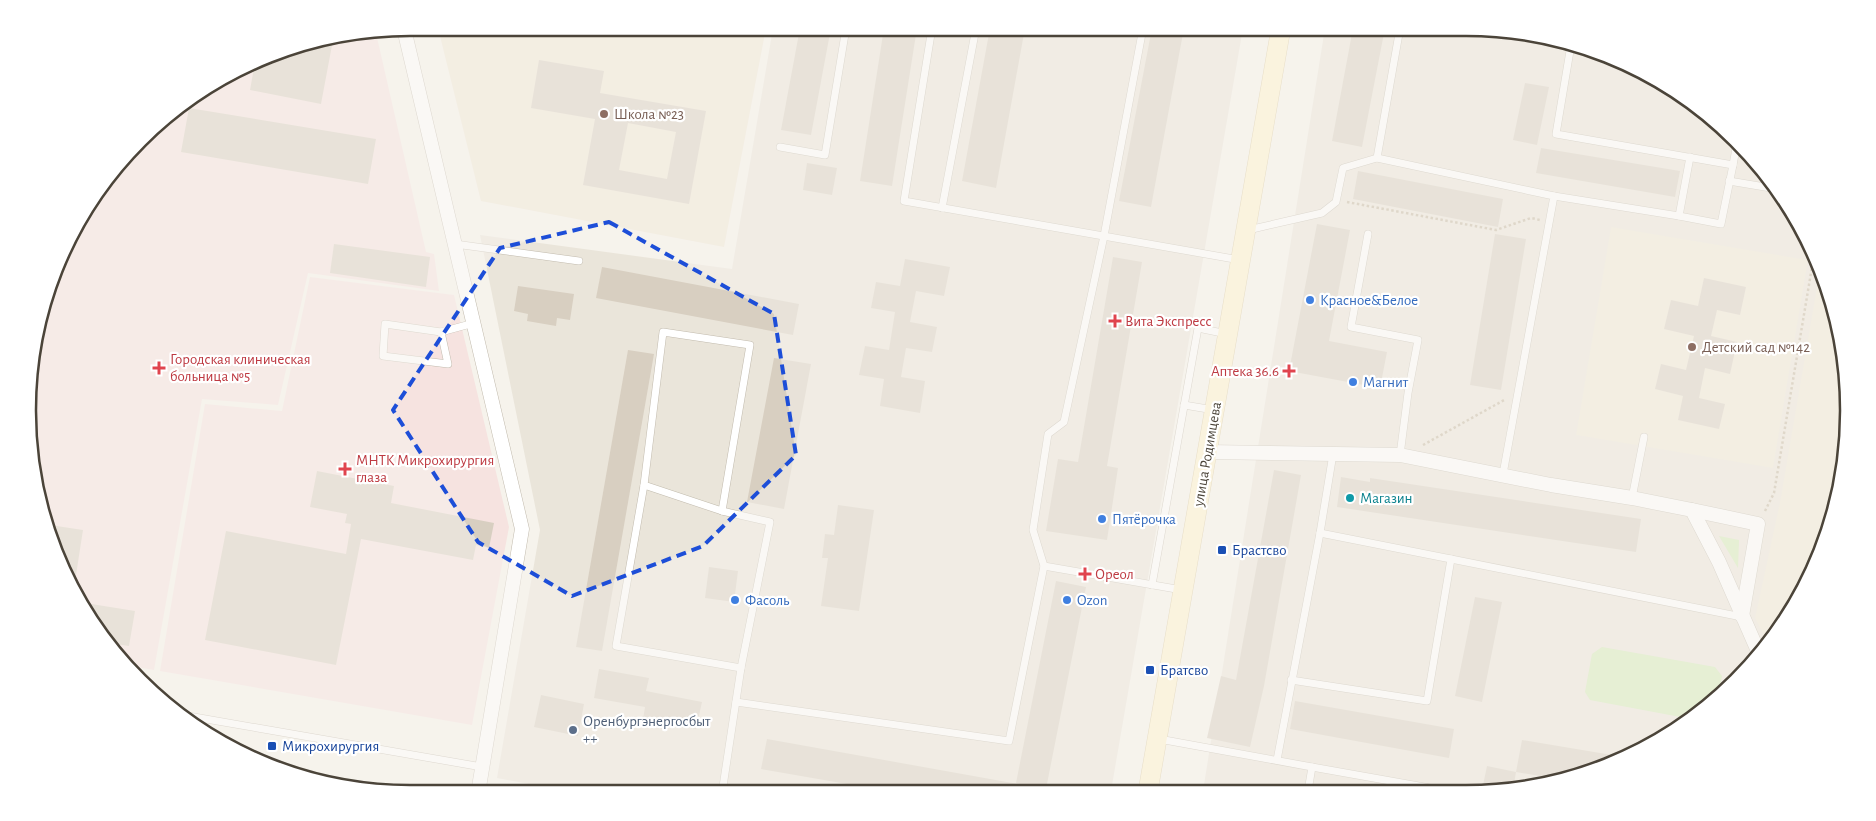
<svg xmlns="http://www.w3.org/2000/svg" width="1876" height="821" font-family="'Alegreya Sans',sans-serif">
<rect width="100%" height="100%" fill="#f6f3ec"/>
<g fill="#eae5da">
<path d="M773,28H1243L1111,791L576,793L497,778L540,530L480,235L732,269Z"/>
<path d="M1325,28H1466L1589,48L1657,79L1718,123L1770,178L1809,241L1836,312L1848,386L1845,461L1828,534L1784,624L1699,714L1612,764L1516,790L1203,791Z"/>
</g>
<g fill="#efe8d6">
<path d="M438,28H766L724,247L481,201Z"/>
<path d="M1611,227L1808,260L1773,468L1576,435Z"/>
<path d="M1820,269L1836,312L1848,386L1845,461L1828,534L1784,624L1767,641L1755,618L1780,502Z"/>
</g>
<g fill="#f6e3e0">
<path d="M376,33L426,252L434,254L439,291L308,273L278,405L202,399L154,670L125,665L79,602L35,485L28,410L35,336L79,219L158,122L219,79L287,48Z"/>
<path d="M310,277L454,295L509,527L472,725L160,671L205,404L282,411Z"/>
</g>
<g fill="#d2eab5">
<path d="M1719,536L1739,540L1738,568Z"/>
<path d="M1602,647L1715,667L1722,676L1719,692L1699,714L1691,719L1590,700L1585,692L1592,654Z"/>
</g>
<g fill="#d8cfc1" fill-rule="evenodd">
<path d="M800,28H831L811,135L781,130Z"/>
<path d="M884,28H917L892,186L860,181Z"/>
<path d="M990,28H1025L996,188L962,181Z"/>
<path d="M1152,28H1184L1151,207L1119,201Z"/>
<path d="M1353,28H1385L1362,147L1332,141Z"/>
<path d="M333,40L321,104L250,90L255,62L287,48Z"/>
<path d="M539,60L604,71L600,93L706,111L689,204L583,185L595,119L531,108ZM628,123L676,132L667,179L619,170Z"/>
<path d="M1525,83L1549,87L1537,145L1513,140Z"/>
<path d="M189,108L376,139L368,184L181,152Z"/>
<path d="M1541,148L1680,171L1675,197L1536,173Z"/>
<path d="M807,163L837,168L832,195L803,190Z"/>
<path d="M1358,171L1503,199L1498,227L1353,199Z"/>
<path d="M1317,224L1350,230L1329,341L1387,352L1380,388L1289,371Z"/>
<path d="M1495,234L1526,239L1501,390L1470,385Z"/>
<path d="M334,244L430,257L426,287L330,273Z"/>
<path d="M1113,257L1142,262L1107,466L1118,468L1107,540L1046,531L1058,459L1078,462Z"/>
<path d="M905,259L950,267L944,296L916,291L910,322L937,327L932,352L906,348L901,377L925,381L920,413L880,406L884,379L859,375L865,346L889,350L895,312L871,308L876,282L900,286Z"/>
<path d="M602,267L799,304L793,335L596,298Z"/>
<path d="M1704,278L1746,287L1740,315L1717,310L1711,336L1737,342L1730,374L1705,368L1699,398L1725,404L1719,429L1678,420L1683,396L1655,389L1661,364L1686,370L1694,336L1664,329L1671,300L1698,306Z"/>
<path d="M518,286L574,294L570,320L557,318L556,326L527,321L528,314L514,311Z"/>
<path d="M628,350L654,354L602,651L576,647Z"/>
<path d="M774,358L811,364L784,509L747,502Z"/>
<path d="M1274,470L1301,475L1264,686L1250,747L1207,738L1221,676L1236,680Z"/>
<path d="M317,471L394,486L391,503L494,523L489,548L476,545L473,560L361,539L336,665L205,640L226,531L346,554L351,524L345,523L347,514L310,507Z"/>
<path d="M1341,477L1370,482V478L1641,519L1636,552L1337,507Z"/>
<path d="M838,505L874,510L859,611L821,606L828,558H822L825,534L834,535Z"/>
<path d="M50,525L83,530L74,588Z"/>
<path d="M709,567L738,571L734,602L705,598Z"/>
<path d="M1056,581L1086,587L1046,789L1028,786L1027,792H893L761,769L767,739L1024,785L1016,783Z"/>
<path d="M1475,597L1502,602L1482,702L1455,696Z"/>
<path d="M79,602L135,611L129,646L108,643Z"/>
<path d="M599,669L649,678L646,691L702,702L696,729L643,719L645,707L594,698Z"/>
<path d="M541,695L584,704L578,736L534,727Z"/>
<path d="M1295,701L1454,729L1449,758L1290,729Z"/>
<path d="M1522,740L1624,757L1612,764L1557,779L1516,772Z"/>
<path d="M1487,766L1516,772L1513,790H1482Z"/>
</g>
<g fill="none" stroke-linecap="round" stroke-linejoin="round">
<defs>
<g id="lane">
<path d="M932,28L904,201L1240,260"/>
<path d="M1400,28L1377,158L1554,196L1503,474"/>
<path d="M1571,45L1556,134L1733,165L1737,143"/>
<path d="M780,147L825,155L846,28"/>
<path d="M1729,181L1777,189"/>
<path d="M1554,196L1679,216L1690,157"/>
<path d="M942,208L976,28"/>
<path d="M1679,216L1721,224L1733,165"/>
<path d="M1248,230L1322,213L1336,202L1343,168L1377,158"/>
<path d="M1368,234L1351,327L1418,340L1408,393L1400,455"/>
<path d="M455,244L579,261"/>
<path d="M385,324L441,332L448,364L383,356Z"/>
<path d="M441,332L474,323"/>
<path d="M1184,405L1214,410"/>
<path d="M644,485L722,511L770,522L741,668"/>
<path d="M1632,498L1644,437"/>
<path d="M722,511L750,345L663,332L644,485L616,646L741,668L722,793"/>
<path d="M1451,559L1742,617"/>
<path d="M1044,566L1182,590"/>
<path d="M1152,585L1198,328L1227,334"/>
<path d="M1291,680L1427,701L1451,559L1320,533"/>
<path d="M736,702L1009,741L1044,566L1033,530L1048,434L1064,422L1104,236L1143,28"/>
<path d="M177,714L482,767"/>
<path d="M1159,739L1312,767L1308,791"/>
<path d="M1277,760L1320,533L1333,454"/>
<path d="M1312,767L1430,788"/>
</g>
<g id="street">
<path d="M404,29L522,529L478,793"/>
<path d="M1207,452L1400,455L1551,485L1632,498L1692,510L1719,562L1758,651"/>
<path d="M1692,510L1758,524L1742,616"/>
</g>
<path id="secondary" d="M1148,791L1281,28"/>
</defs>
<use href="#lane" stroke="#c2bbae" stroke-width="8"/>
<use href="#street" stroke="#c2bbae" stroke-width="15"/>
<use href="#secondary" stroke="#d6c79b" stroke-width="20"/>
<g stroke="#c4b79f" stroke-width="2.5" stroke-dasharray="2.5 2.5" stroke-linecap="butt">
<path d="M1347,202L1496,230L1531,218L1540,220"/>
<path d="M1423,445L1506,399"/>
<path d="M1765,511L1774,493L1814,255"/>
</g>
<use href="#lane" stroke="#fff" stroke-width="7"/>
<use href="#street" stroke="#fff" stroke-width="14"/>
<use href="#secondary" stroke="#fff3cd" stroke-width="19"/>
</g>
<path d="M0 0H1876V821H0ZM609,222L774,314L796,455L703,546L572,596L478,542L393,410L500,248Z" fill="#f6f3ec" fill-opacity=".55" fill-rule="evenodd"/>
<path fill="none" stroke="#1d4ed8" stroke-width="4" stroke-dasharray="10 6" stroke-linejoin="round" d="M609,222L774,314L796,455L703,546L572,596L478,542L393,410L500,248Z"/>
<g fill="#8d6e63" stroke="#fff" stroke-width="2">
<circle cx="604" cy="114" r="5"/>
<circle cx="1692" cy="347" r="5"/>
</g>
<g fill="#3f7fe0" stroke="#fff" stroke-width="2">
<circle cx="1310" cy="300" r="5"/>
<circle cx="1353" cy="382" r="5"/>
<circle cx="1102" cy="519" r="5"/>
<circle cx="735" cy="600" r="5"/>
<circle cx="1067" cy="600" r="5"/>
</g>
<g fill="#e0444e" stroke="#fff" stroke-width="2">
<path d="M1112.5 313.5h5v5h5v5h-5v5h-5v-5h-5v-5h5z"/>
<path d="M156.5 360.5h5v5h5v5h-5v5h-5v-5h-5v-5h5z"/>
<path d="M1286.5 363.5h5v5h5v5h-5v5h-5v-5h-5v-5h5z"/>
<path d="M342.5 461.5h5v5h5v5h-5v5h-5v-5h-5v-5h5z"/>
<path d="M1082.5 566.5h5v5h5v5h-5v5h-5v-5h-5v-5h5z"/>
</g>
<circle fill="#0f9aa8" stroke="#fff" stroke-width="2" cx="1350" cy="498" r="5"/>
<g fill="#1a4fb4" stroke="#fff" stroke-width="2">
<rect x="1217" y="545" width="10" height="10" rx="2.5"/>
<rect x="1145" y="665" width="10" height="10" rx="2.5"/>
<rect x="267" y="741" width="10" height="10" rx="2.5"/>
</g>
<circle fill="#5c6f8a" stroke="#fff" stroke-width="2" cx="573" cy="730" r="5"/>
<g text-anchor="middle" stroke-width="4.5" stroke-linejoin="round" paint-order="stroke">
<g font-size="15" fill="#785e54" stroke="#fff" text-anchor="start">
<text x="614" y="119">Школа №23</text>
<text x="1702" y="352">Детский сад №142</text>
</g>
<g font-size="15" fill="#366cbe" stroke="#fff" text-anchor="start">
<text x="1320" y="305">Красное&amp;Белое</text>
<text x="1363" y="387">Магнит</text>
<text x="1112" y="524">Пятёрочка</text>
<text x="745" y="605">Фасоль</text>
<text x="1077" y="605">Ozon</text>
</g>
<g font-size="15" fill="#be3a42" stroke="#fff" text-anchor="start">
<text x="1125" y="326">Вита Экспресс</text>
<text x="170" y="364">Городская клиническая<tspan x="170" dy="17">больница №5</tspan></text>
<text x="1279" y="376" text-anchor="end">Аптека 36.6</text>
<text x="356" y="465">МНТК Микрохирургия<tspan x="356" dy="17">глаза</tspan></text>
<text x="1095" y="579">Ореол</text>
</g>
<g font-size="15" fill="#4b4439" stroke="#fff">
<text transform="translate(1207 454) rotate(-80)" y="5">улица Родимцева</text>
</g>
<g font-size="15" fill="#0d838f" stroke="#fff" text-anchor="start">
<text x="1360" y="503">Магазин</text>
</g>
<g font-size="15" fill="#164399" stroke="#fff" text-anchor="start">
<text x="1232" y="555">Брастсво</text>
<text x="1160" y="675">Братсво</text>
<text x="282" y="751">Микрохирургия</text>
</g>
<g font-size="15" fill="#4e5e75" stroke="#fff" text-anchor="start">
<text x="583" y="726">Оренбургэнергосбыт<tspan x="583" dy="17">++</tspan></text>
</g>
</g>
<path d="M0 0H1876V821H0ZM410 36H1466A374 374 0 0 1 1840 410V411A374 374 0 0 1 1466 785H410A374 374 0 0 1 36 411V410A374 374 0 0 1 410 36Z" fill="#fff" fill-rule="evenodd"/>
<path fill="none" stroke="#4b4439" stroke-width="2.5" d="M410 36H1466A374 374 0 0 1 1840 410V411A374 374 0 0 1 1466 785H410A374 374 0 0 1 36 411V410A374 374 0 0 1 410 36Z"/>
</svg>
